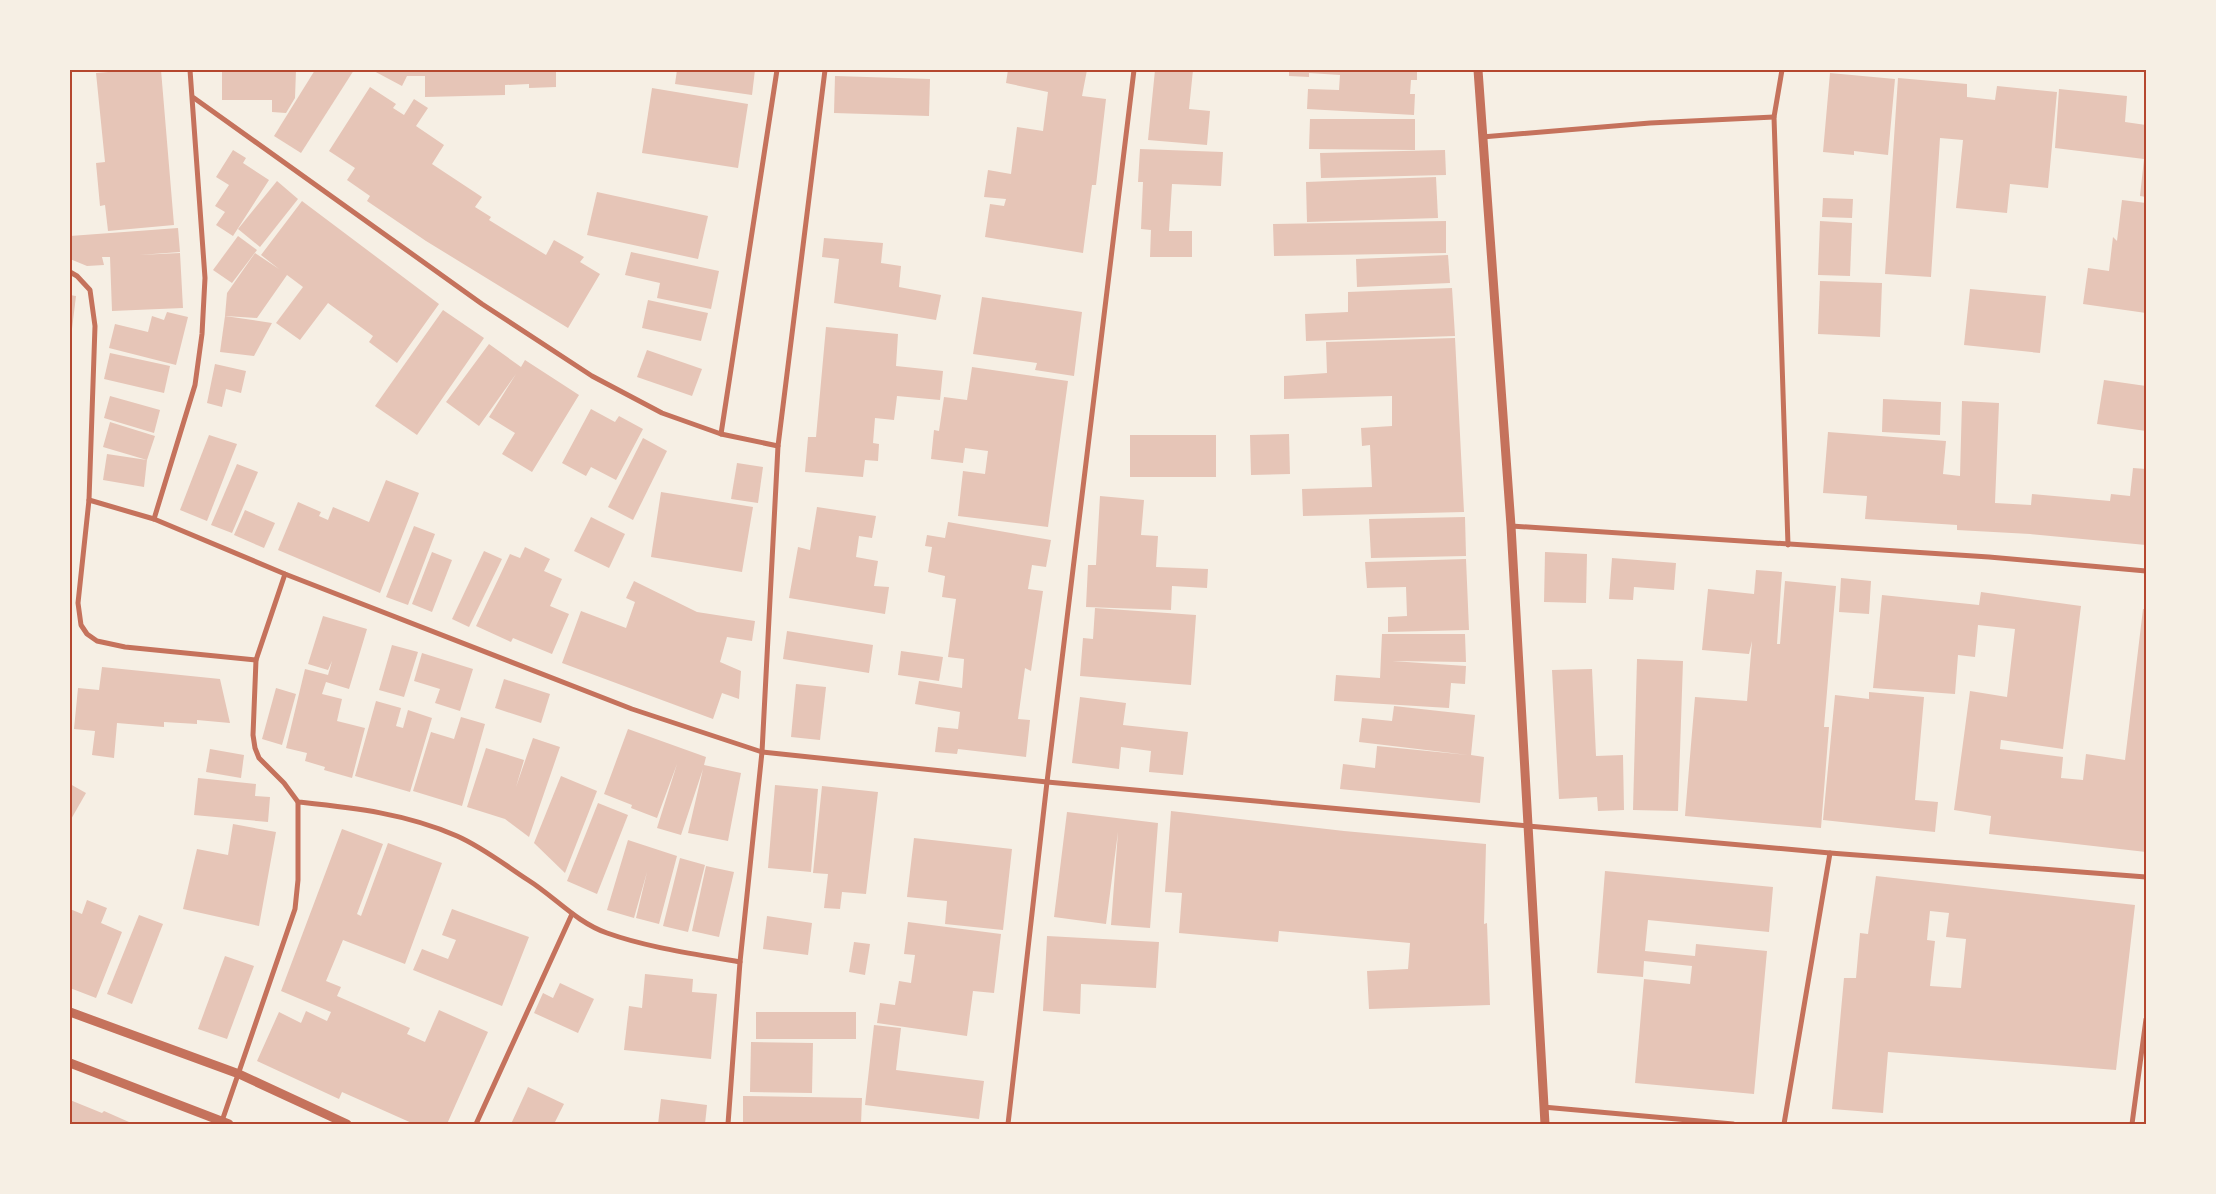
<svg xmlns="http://www.w3.org/2000/svg" width="2216" height="1194" font-family="Quicksand,sans-serif">
<rect width="100%" height="100%" fill="#f6efe4"/>
<g fill="#e6c5b7" fill-rule="evenodd">
<path d="M133,70H161L174,225L108,231L105,205L100,206L96,163L105,162L96,73Z"/>
<path d="M222,70H296L295,98L286,113L272,112V100H222Z"/>
<path d="M315,70H354L301,153L274,136Z"/>
<path d="M372,70H556V87L529,88V84L505,85V95L425,97V76H407L402,86Z"/>
<path d="M677,70H755L752,95L675,84Z"/>
<path d="M1008,70H1087L1082,96L1106,99L1096,185H1092L1083,253L985,237L990,204L1004,206L1006,199L984,197L988,170L1011,174L1017,127L1043,131L1048,92L1006,83Z"/>
<path d="M1155,70H1193L1189,109L1210,111L1207,145L1148,140Z"/>
<path d="M1289,70H1417V80H1411L1410,94H1415L1414,115L1307,109L1308,89L1339,90L1340,75L1309,73V77L1289,76Z"/>
<path d="M1830,73L1895,79L1888,155L1854,151V155L1823,152Z"/>
<path d="M835,76L930,79L929,116L834,113Z"/>
<path d="M1898,78L1967,84V97L1995,100L1997,86L2057,92L2048,188L2010,184L2007,213L1956,208L1963,140L1940,138L1931,277L1885,274Z"/>
<path d="M370,87L396,104L393,108L404,115L414,99L428,108L416,126L444,145L432,164L482,197L475,207L491,217L489,220L546,255L554,240L584,257L580,262L600,274L568,328L426,241L367,201L370,196L347,180L355,168L329,151Z"/>
<path d="M652,88L748,104L738,168L642,153Z"/>
<path d="M2059,89L2127,96L2125,122L2146,125V197L2140,196L2144,159L2055,148Z"/>
<path d="M1310,119H1415V150L1309,149Z"/>
<path d="M1140,149L1223,152L1221,186L1172,184L1169,231H1192V257H1150L1151,230L1141,229L1143,182H1138Z"/>
<path d="M233,150L246,158L243,163L269,180L233,236L216,225L225,212L215,206L229,185L216,177Z"/>
<path d="M1445,150L1446,175L1321,178L1320,153Z"/>
<path d="M1436,177L1438,218L1307,222L1306,182Z"/>
<path d="M277,181L298,199L260,247L238,229Z"/>
<path d="M597,192L708,216L698,259L587,235Z"/>
<path d="M1823,198L1853,199L1852,218L1822,217Z"/>
<path d="M2122,200L2146,203V313L2083,304L2088,268L2109,271L2113,237L2117,241Z"/>
<path d="M302,201L439,304L397,363L369,342L373,336L328,303L300,340L276,323L303,287L287,275L257,318L225,316L227,293L255,253L279,269L261,255Z"/>
<path d="M1446,221V253L1274,256L1273,224Z"/>
<path d="M1820,221L1852,223L1850,276L1818,275Z"/>
<path d="M178,228L180,252L139,255L180,253L183,308L112,311L110,257H102L104,265L87,266L70,259V236Z"/>
<path d="M238,236L257,250L232,283L213,270Z"/>
<path d="M824,238L883,243L881,263L901,266L899,287L941,295L936,320L834,303L839,259L822,257Z"/>
<path d="M631,252L719,271L711,309L657,298L660,283L625,275Z"/>
<path d="M1448,255L1450,283L1357,287L1356,259Z"/>
<path d="M1820,281L1882,283L1880,337L1818,334Z"/>
<path d="M1452,288L1455,336L1306,341L1305,314L1348,312V292Z"/>
<path d="M1970,289L2046,296L2040,353L1964,345Z"/>
<path d="M70,295L76,296L72,329H70Z"/>
<path d="M982,297L1082,312L1074,376L1035,370L1037,363L973,354Z"/>
<path d="M648,300L708,313L701,341L642,328Z"/>
<path d="M443,310L484,338L417,435L375,406Z"/>
<path d="M167,312L188,317L176,365L109,348L115,324L148,332L152,316L164,320Z"/>
<path d="M225,316L272,323L254,356L220,352Z"/>
<path d="M826,327L898,334L896,366L943,371L940,400L897,396L894,420L875,418L873,443L879,444L878,461L865,460L863,477L805,472L808,437H816Z"/>
<path d="M1455,338L1464,512L1303,516L1302,489L1372,487L1370,445L1362,446L1361,428L1392,426V396L1284,399V376L1327,373L1326,342Z"/>
<path d="M489,344L521,367L525,360L579,395L532,472L502,454L515,433L489,417L516,374L479,426L446,402Z"/>
<path d="M647,350L702,369L692,396L637,377Z"/>
<path d="M110,353L170,366L164,393L104,379Z"/>
<path d="M215,364L246,371L241,393L226,389L222,407L207,403Z"/>
<path d="M972,367L1068,381L1048,527L958,516L963,471L985,474L988,451L965,448L963,463L931,459L934,430L939,431L944,397L967,400Z"/>
<path d="M2104,380L2146,386V431L2097,424Z"/>
<path d="M110,396L160,410L154,433L104,418Z"/>
<path d="M1883,399L1941,402L1940,435L1882,432Z"/>
<path d="M1962,401L1999,403L1995,503L2031,505L2032,494L2110,501L2111,494L2130,496L2133,468L2146,469V545L2030,534L1957,530V525L1865,519L1867,496L1823,493L1828,432L1946,441L1943,474L1960,476Z"/>
<path d="M591,409L615,422L619,416L643,429L616,480L591,467L586,476L562,463Z"/>
<path d="M110,422L155,436L147,460L144,487L103,480L107,454L147,460L103,447Z"/>
<path d="M1289,434L1290,474L1251,475L1250,435Z"/>
<path d="M209,435L237,444L207,521L180,510Z"/>
<rect x="1130" y="435" width="86" height="42"/>
<path d="M643,438L667,451L633,520L608,507Z"/>
<path d="M737,463L763,467L758,503L731,499Z"/>
<path d="M237,464L258,472L232,533L211,525Z"/>
<path d="M386,480L419,493L380,593L278,550L298,502L321,512L319,516L328,520L333,507L369,522Z"/>
<path d="M661,492L753,507L742,572L651,557Z"/>
<path d="M1100,496L1144,500L1141,535L1158,536L1156,567L1208,569L1207,588L1172,586L1171,610L1086,607L1088,565H1096Z"/>
<path d="M817,507L876,516L872,538L859,536L856,557L878,561L874,586L889,587L885,614L789,598L798,547L810,550Z"/>
<path d="M245,510L275,523L264,548L234,535Z"/>
<path d="M591,517L625,534L609,568L574,551Z"/>
<path d="M1465,517L1466,556L1371,558L1369,519Z"/>
<path d="M948,522L1051,540L1046,567L1032,565L1028,589L1043,591L1031,671L1025,668L1018,719L1030,720L1026,757L958,749L957,754L935,752L938,727L958,729L960,712L915,704L919,681L962,688L964,659L948,657L956,599L942,597L945,576L928,572L932,547L925,546L927,535L945,538Z"/>
<path d="M414,526L435,534L408,605L386,597Z"/>
<path d="M525,547L550,559L544,571L562,579L550,606L569,614L552,654L513,638L511,642L476,626L510,554L520,558Z"/>
<path d="M484,551L502,559L469,627L452,619Z"/>
<path d="M432,552L452,560L432,612L412,604Z"/>
<path d="M1545,552L1587,554L1586,603L1544,602Z"/>
<path d="M1612,558L1676,563L1674,590L1634,587L1633,600L1609,599Z"/>
<path d="M1466,559L1469,630L1388,632V617L1407,616L1406,587L1367,588L1365,562Z"/>
<path d="M1756,570L1782,572L1777,644H1780L1785,581L1836,586L1824,727H1829L1821,828L1685,816L1695,697L1747,701L1752,641L1749,654L1702,650L1708,589L1754,594Z"/>
<path d="M1841,578L1871,581L1869,614L1839,612Z"/>
<path d="M634,581L697,612L755,621L752,641L727,637L720,662L741,671L739,699L722,693L713,719L562,663L581,611L626,628L635,602L626,598Z"/>
<path d="M1981,592L2081,606L2063,749L2001,740L2000,749L2063,757L2061,778L2083,780L2086,754L2125,760L2143,609H2146V852L1989,834L1991,816L1954,810L1970,691L2007,697L2015,629L1978,625L1975,657L1958,655L1955,694L1873,688L1882,595L1979,605Z"/>
<path d="M1095,608L1196,615L1191,685L1080,676L1083,638L1093,639Z"/>
<path d="M323,616L367,629L349,689L326,682L322,694L342,699L337,721L365,728L352,778L324,770L325,767L305,761L307,753L286,748L305,669L328,675L332,661L328,670L308,664Z"/>
<path d="M787,631L873,645L869,673L783,659Z"/>
<path d="M1382,634H1465L1466,662L1392,661L1466,666L1465,684L1451,683L1449,708L1334,701L1336,675L1380,678Z"/>
<path d="M392,645L418,652L404,697L379,690Z"/>
<path d="M901,651L943,657L939,681L898,675Z"/>
<path d="M422,653L473,669L460,711L435,703L440,689L414,681Z"/>
<path d="M1637,659L1683,661L1678,811L1633,810Z"/>
<path d="M102,667L220,679L230,723L197,720V724L164,722V727L117,723L114,758L92,755L95,731L74,729L78,688L99,690Z"/>
<path d="M1592,669L1596,756L1623,755L1624,810L1598,811L1597,797L1559,799L1552,670Z"/>
<path d="M504,679L550,694L541,723L495,708Z"/>
<path d="M796,684L826,687L820,740L791,737Z"/>
<path d="M276,688L296,694L282,745L262,739Z"/>
<path d="M1869,692L1924,697L1915,800L1938,802L1935,832L1823,820L1835,695L1869,699Z"/>
<path d="M1080,697L1126,703L1123,725L1188,732L1183,775L1149,772L1151,751L1121,747L1119,769L1072,763Z"/>
<path d="M376,701L401,708L396,726L403,728L408,710L432,718L410,792L355,776Z"/>
<path d="M1394,706L1475,715L1471,755L1484,757L1480,803L1340,789L1343,764L1375,768L1377,746L1468,755L1359,742L1362,718L1392,721Z"/>
<path d="M461,717L485,724L462,806L413,791L431,732L454,739Z"/>
<path d="M628,729L706,757L704,765L741,773L728,841L688,833L703,769L681,835L657,828L677,764L657,818L631,808L632,805L604,794Z"/>
<path d="M533,738L560,747L529,837L505,819L467,807L486,748L524,760L516,787Z"/>
<path d="M210,749L244,755L241,778L206,772Z"/>
<path d="M561,776L597,791L565,873L534,843Z"/>
<path d="M198,778L256,784L255,796L270,797L268,822L194,815Z"/>
<path d="M70,784L86,793L70,821Z"/>
<path d="M775,785L818,789L811,872L768,868Z"/>
<path d="M822,786L878,792L866,894L842,892L840,909L824,908L828,874L813,873Z"/>
<path d="M598,803L628,815L597,894L567,881Z"/>
<path d="M1171,811L1344,831L1486,844L1484,924L1487,923L1490,1005L1369,1009L1367,971L1408,969L1410,943L1279,931L1278,942L1179,933L1182,893L1165,892Z"/>
<path d="M1067,812L1158,823L1150,928L1111,925L1118,832L1106,924L1054,917Z"/>
<path d="M233,824L276,832L259,926L183,909L197,849L228,855Z"/>
<path d="M342,829L383,844L357,914L361,916L388,843L442,863L405,964L343,940L326,981L341,987L337,996L410,1028L407,1034L425,1042L439,1010L488,1032L447,1124H414L342,1092L339,1099L257,1061L279,1012L301,1023L306,1011L327,1021L331,1012L281,991Z"/>
<path d="M914,838L1012,849L1003,930L945,924L947,901L907,897Z"/>
<path d="M628,840L677,856L659,924L636,918L647,872L634,918L607,910Z"/>
<path d="M680,858L705,865L688,932L663,926Z"/>
<path d="M706,866L734,872L719,937L692,931Z"/>
<path d="M1605,871L1773,887L1769,932L1648,920L1645,951L1695,956L1696,944L1767,951L1754,1094L1635,1083L1644,979L1690,984L1692,966L1644,961L1643,977L1597,973Z"/>
<path d="M1876,876L2135,905L2116,1070L1888,1052L1883,1113L1832,1109L1844,978H1856L1860,933L1868,934ZM1930,911L1949,913L1946,937L1966,939L1961,988L1930,986L1935,941L1927,940Z"/>
<path d="M87,900L107,908L101,923L122,932L96,998L70,988V909L82,914Z"/>
<path d="M452,909L529,937L502,1006L413,970L422,949L448,959L456,940L442,935Z"/>
<path d="M139,915L163,924L132,1004L107,994Z"/>
<path d="M767,916L812,923L808,955L763,949Z"/>
<path d="M908,922L1001,934L994,993L973,991L967,1036L877,1023L880,1003L895,1005L899,981L911,983L915,955L904,954Z"/>
<path d="M1047,936L1159,942L1156,988L1081,984L1080,1014L1043,1011Z"/>
<path d="M854,942L870,944L865,975L849,972Z"/>
<path d="M225,956L254,966L227,1039L198,1029Z"/>
<path d="M645,974L693,979L692,992L717,994L711,1059L624,1050L629,1006L642,1008Z"/>
<path d="M560,983L594,999L578,1033L534,1013L543,993L553,998Z"/>
<rect x="756" y="1012" width="100" height="27"/>
<path d="M874,1025L901,1028L896,1070L984,1081L979,1119L865,1105Z"/>
<path d="M751,1042L813,1043L812,1093L750,1092Z"/>
<path d="M528,1087L564,1104L554,1124H511Z"/>
<path d="M743,1096L862,1098L861,1124H743Z"/>
<path d="M661,1099L707,1105L705,1124H658Z"/>
<path d="M70,1100L102,1113L104,1111L129,1122L128,1124H70Z"/>
</g>
<g fill="none" stroke-linecap="round" stroke-linejoin="round">
<g stroke="#c5725c" stroke-width="5">
<path d="M1782,70L1774,117L1788,545"/>
<path d="M194,98L482,304L592,376L662,413L721,434L778,446"/>
<path d="M1482,137L1650,123L1774,117"/>
<path d="M70,272L77,276L90,290L95,326L89,500L78,603L81,625L87,634L97,641L125,647L256,660"/>
<path d="M721,434L777,70"/>
<path d="M89,500L154,519L285,574L632,709L762,752L1047,782L1528,826L1830,853L2146,877"/>
<path d="M154,519L195,385L202,334L205,278L190,70"/>
<path d="M1511,526L1989,557L2146,571"/>
<path d="M298,802C354,808 404,813 457,836C482,847 505,865 528,880C555,897 576,922 607,933C649,948 696,954 740,962"/>
<path d="M1543,1107L1733,1124"/>
<path d="M222,1121L295,909L298,880V802L284,783L259,758L255,748L253,735L256,660L285,574"/>
<path d="M476,1124L572,914"/>
<path d="M728,1124L740,962L762,752L778,446L825,70"/>
<path d="M1008,1124L1047,782L1134,70"/>
<path d="M1784,1124L1830,853"/>
<path d="M2132,1124L2146,1019"/>
</g>
<g stroke="#c5725c" stroke-width="9">
<path d="M1478,70L1511,526L1545,1124"/>
<path d="M70,1012L239,1074L347,1124"/>
<path d="M70,1063L229,1124"/>
</g>
</g>
<rect width="2216" height="1194" fill="none" stroke="#f6efe4" stroke-width="142"/>
<rect x="71" y="71" width="2074" height="1052" fill="none" stroke="#b5482f" stroke-width="2"/>
</svg>
